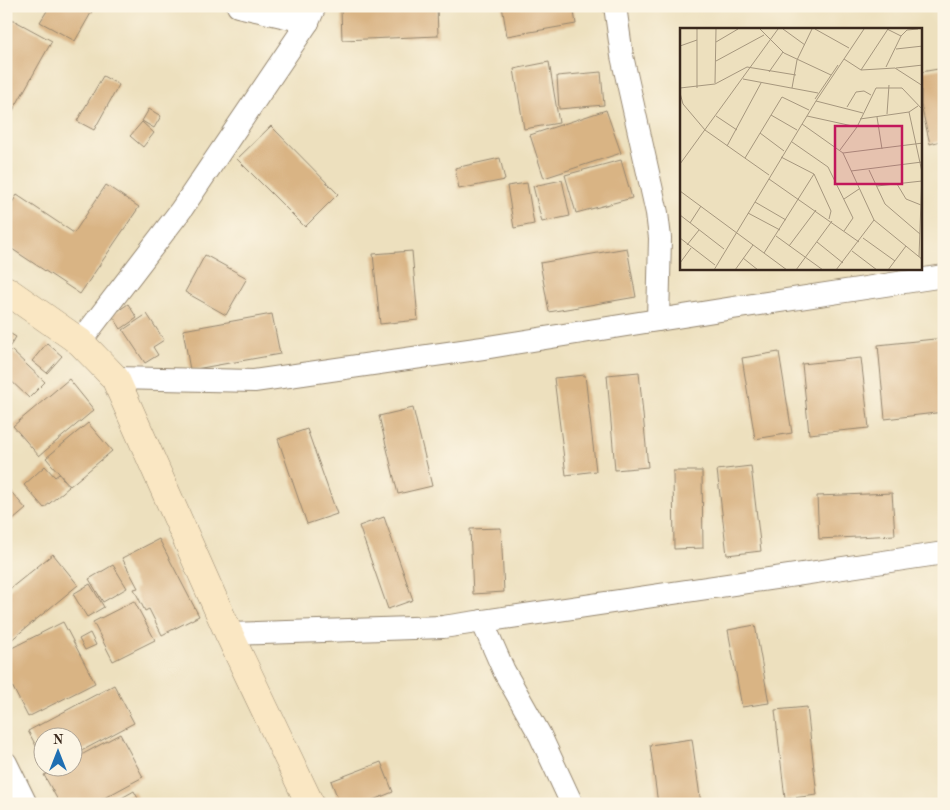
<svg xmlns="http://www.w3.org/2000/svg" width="950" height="810" font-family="'Old Standard TT',serif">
<rect width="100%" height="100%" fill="#fcf5e5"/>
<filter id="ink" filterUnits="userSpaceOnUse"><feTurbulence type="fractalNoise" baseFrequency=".02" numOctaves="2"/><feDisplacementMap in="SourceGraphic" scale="10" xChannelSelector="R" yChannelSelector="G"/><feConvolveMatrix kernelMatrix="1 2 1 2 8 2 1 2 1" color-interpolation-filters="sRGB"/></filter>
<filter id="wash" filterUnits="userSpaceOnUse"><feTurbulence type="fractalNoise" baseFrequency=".0096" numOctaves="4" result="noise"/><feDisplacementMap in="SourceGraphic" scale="20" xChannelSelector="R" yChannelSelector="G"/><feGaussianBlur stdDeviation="1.12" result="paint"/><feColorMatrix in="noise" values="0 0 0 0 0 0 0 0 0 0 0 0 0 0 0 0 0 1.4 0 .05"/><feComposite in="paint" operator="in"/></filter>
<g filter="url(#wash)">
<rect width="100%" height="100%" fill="#ede0be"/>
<g id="blocks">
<g fill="#d9b484">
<path d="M50,6H95L75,41L40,22Z"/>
<path d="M403,6H437L438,36L342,40L341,9Z"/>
<path d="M502,6H573L576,24L507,36Z"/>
<path d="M6,16L52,41L6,123Z"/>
<path d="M549,62L559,123L524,129L514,69Z"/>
<path d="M944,68V140L930,144L921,105V72Z"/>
<path d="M601,72L604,105L559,109L557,76Z"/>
<path d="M103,76L119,85L94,130L77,121Z"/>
<path d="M149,109L161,116L154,128L142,121Z"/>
<path d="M606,110L621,153L544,178L530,135Z"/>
<path d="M142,122L154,133L143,147L130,136Z"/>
<path d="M271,126L338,194L305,227L237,159Z"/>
<path d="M500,158L505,180L459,189L455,168Z"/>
<path d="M621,160L632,198L576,213L565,175Z"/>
<path d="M6,180L11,182L6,192Z"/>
<path d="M562,180L570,216L542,222L533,186Z"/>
<path d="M527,183L534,224L514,228L507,186Z"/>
<path d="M106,185L139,207L80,294L6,245V212L17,195L74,233Z"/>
<path d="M627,248L636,297L549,312L540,263Z"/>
<path d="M412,251L418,320L380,324L373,254Z"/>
<path d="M205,255L247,278L226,315L185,292Z"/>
<path d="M128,304L137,318L121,329L112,315Z"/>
<path d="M147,314L164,340L153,347L158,355L145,363L123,330Z"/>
<path d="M272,314L280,354L190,370L183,330Z"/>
<path d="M6,331L16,337L6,352Z"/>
<path d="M944,338V412L885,419L878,345Z"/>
<path d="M47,343L62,356L47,373L32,361Z"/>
<path d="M11,350L45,382L29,398L6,376V355Z"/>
<path d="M779,352L792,433L755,439L742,358Z"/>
<path d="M861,358L869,428L809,434L802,364Z"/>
<path d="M639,372L648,467L615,470L607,375Z"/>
<path d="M585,375L596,471L566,475L554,378Z"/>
<path d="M69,379L94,410L39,456L13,426Z"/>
<path d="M413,408L432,486L398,494L379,416Z"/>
<path d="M88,423L112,451L70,486L46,458Z"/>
<path d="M307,429L337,514L307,524L278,439Z"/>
<path d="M45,466L55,477L59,474L69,487L44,508L24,485Z"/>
<path d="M751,466L761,551L727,555L717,470Z"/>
<path d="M673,471H702L703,548L674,549Z"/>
<path d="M6,486L26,509L6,526Z"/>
<path d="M892,493L895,535L819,539L817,496Z"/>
<path d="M384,517L413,600L388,609L359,526Z"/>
<path d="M501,528L504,592L473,594L470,529Z"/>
<path d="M159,539L199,616L162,635L149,609L145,611L134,589L138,588L122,558Z"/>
<path d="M53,554L78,585L10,641L6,636V592Z"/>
<path d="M113,565L127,588L103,602L89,579Z"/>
<path d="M90,584L104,607L87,617L73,594Z"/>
<path d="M134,601L155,640L113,661L93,622Z"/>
<path d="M63,622L95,683L28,717L6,674V651Z"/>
<path d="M755,625L769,703L742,707L728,630Z"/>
<path d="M90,633L96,645L85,650L79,639Z"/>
<path d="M114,685L134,723L72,756V738H42V757L28,731Z"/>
<path d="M807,707L817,795L785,799L775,710Z"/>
<path d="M120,734L143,777L93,804H60L44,775L58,768H72V760Z"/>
<path d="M692,739L701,804H658L650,745Z"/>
<path d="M381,762L393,792L363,804H340L331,781Z"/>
<path d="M134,791L141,804H111Z"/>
<path d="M16,795L20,804H6V799Z"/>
</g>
</g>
</g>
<g filter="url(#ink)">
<use href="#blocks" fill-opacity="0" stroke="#94856e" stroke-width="1"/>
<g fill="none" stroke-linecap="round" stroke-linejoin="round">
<defs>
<g id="street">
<path d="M238,6L308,22"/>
<path d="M615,6L622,56L657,213L660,238L658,320"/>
<path d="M80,342L181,210L308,22L315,6"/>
<path d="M115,378L254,381L483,348L733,308L944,276"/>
<path d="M482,621L504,671L540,735L572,804"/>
<path d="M229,634L443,627L944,553"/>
<path d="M6,763L26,804"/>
</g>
<path id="secondary" d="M6,290L80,342L115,378L229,634L310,804"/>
</defs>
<use href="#street" stroke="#94856e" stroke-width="24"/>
<use href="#secondary" stroke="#94856e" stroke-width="29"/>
<use href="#street" stroke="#fff" stroke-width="22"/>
<use href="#secondary" stroke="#fae7c3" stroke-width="28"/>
</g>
</g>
<g transform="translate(680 28)">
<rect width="242" height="242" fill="#ede0be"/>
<path fill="none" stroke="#a6977e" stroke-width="1" d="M17,1V60M80,1L104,25L151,47M103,1L125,17M135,1L169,20M207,1L221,8M36,14L58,1M0,18L17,12M216,21L243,18M164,31L181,42L215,40L243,58M36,33L84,7M206,39L221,8L227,2L238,1M216,40L243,37M181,42L208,1M89,44L103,24M63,51L138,65M35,55L36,1M0,60L35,56L67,39L116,47M112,60L117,32L132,1M0,65L3,76L25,102L89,147M135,71L158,37M136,73L183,85M167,79L176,64L184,63L191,67M229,84L242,144L239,229M207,86L209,57M91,87L117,102M36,88L57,102M127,88L177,99M197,89L202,121M180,91L229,84L238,78M122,96L163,125L194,192L243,232M80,105L104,123M112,114L148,139L173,190L164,203M47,118L81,55M160,122L177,99L196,60H222L243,82M163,125L243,115M101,129L134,146L151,183L149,191M65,130L102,69L129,82M0,136L98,1M189,142L205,176L240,206M171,143L242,134M89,151L179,214M217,156L226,171L241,177M197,158L242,153M0,163L107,242M164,171L179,161M75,174L106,192M68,185L100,202M0,187L44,221M10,195L21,178M96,208L143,242M0,210L35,237M183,210L215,233M137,214L163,235M7,217L19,202M109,218L136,182M172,223L197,242M84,225L134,146M63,230L78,242M0,235L11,220M34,242L136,73L184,1M55,242L73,217M116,242L152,193M156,242L194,192M208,242L226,218"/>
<path fill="#c2185b" fill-opacity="0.15" stroke="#c2185b" stroke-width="2.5" d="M155,98H222V156H155Z"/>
<rect width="242" height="242" fill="none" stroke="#3b2a1e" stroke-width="2.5"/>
</g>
<rect width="950" height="810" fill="none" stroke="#fcf5e5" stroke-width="25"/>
<g transform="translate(58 752)"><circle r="24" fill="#fcf5e5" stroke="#afa495"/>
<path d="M0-4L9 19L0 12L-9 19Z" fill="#1f6fb2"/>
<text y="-8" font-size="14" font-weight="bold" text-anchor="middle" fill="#3b2a1e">N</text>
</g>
</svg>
